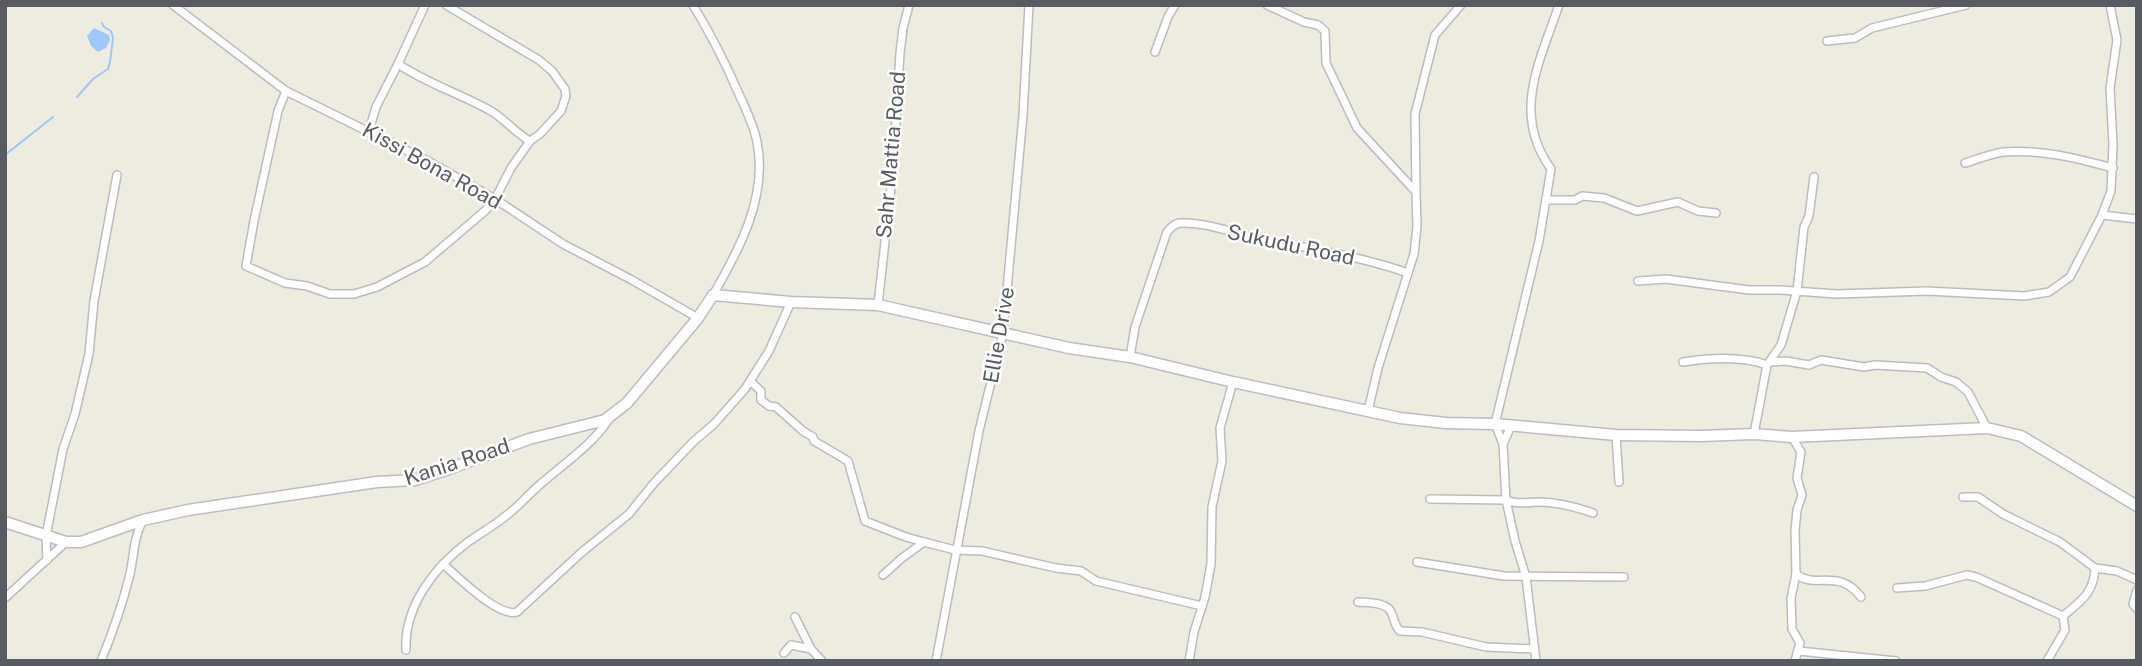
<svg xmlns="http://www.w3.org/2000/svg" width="2142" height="666" font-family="'Public Sans',sans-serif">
<rect width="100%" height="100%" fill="#edecdf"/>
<path fill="#9dc8ff" d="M94,28L109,35L110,40L106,48L98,52L91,46L87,36Z"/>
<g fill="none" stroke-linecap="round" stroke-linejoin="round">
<g stroke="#9dc8ff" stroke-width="2">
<path d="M77,97L93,79L108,69L110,62L113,38L111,31L104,27L102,23"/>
<path d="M5,155L53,117"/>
</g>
<defs>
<g id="minor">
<path d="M173,5L286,91L430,162L495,199L563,244L632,280L698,318"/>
<path d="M693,5C710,33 725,62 738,92C745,108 754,125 757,142C768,197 739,250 713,295"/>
<path d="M1267,5L1304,22L1318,25L1325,31L1326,63L1357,128L1416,192L1417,226L1414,254L1378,368L1368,411"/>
<path d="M1827,41L1855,38L1872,28L1966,5"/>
<path d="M1155,52L1168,17L1175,5"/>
<path d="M398,64C428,84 461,94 491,111C505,119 515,133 530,141"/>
<path d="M286,91L278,111L254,221L246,266L285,283L307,286L330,294H354L377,287L425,262L486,210L495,199L511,168L530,141L540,134L561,111L566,96L565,89L552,71L539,60L446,5"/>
<path d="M369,131L376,107L398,64L425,5"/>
<path d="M1965,163C1978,159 1990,154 2003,152C2041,149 2076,158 2113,168"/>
<path d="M1416,191L1415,114L1435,35L1461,5"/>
<path d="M1546,200H1575L1582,196L1604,198L1637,211L1678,202L1698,211L1716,213"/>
<path d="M2102,215L2137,219"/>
<path d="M1638,281L1666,279L1749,290H1780L1837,294L1927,291L2024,296L2049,292L2070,277L2102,215L2111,191L2113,144L2110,88L2117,40L2110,5"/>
<path d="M878,305L893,169L900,53L903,28L909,5"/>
<path d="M1130,357L1135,327L1167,232C1171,227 1174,224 1180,223C1203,222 1228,231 1250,236C1303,248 1357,255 1408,273"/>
<path d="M1683,362C1709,358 1742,356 1767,365"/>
<path d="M1770,362L1786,361L1809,365L1821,360L1864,367L1875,365L1927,368L1941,377L1956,382L1968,392L1987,428"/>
<path d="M751,382L761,391V400L769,406L776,407L803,431L813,437L814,441L848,461L865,521L906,537L924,542"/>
<path d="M1754,434L1767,365L1781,345L1797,291L1804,227L1809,216L1814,177"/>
<path d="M1616,435L1619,482"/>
<path d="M1792,437L1801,452L1797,478L1802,495L1797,510L1795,531L1796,574L1791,598L1792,629L1800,643L1795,661"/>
<path d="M1503,444L1511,426"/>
<path d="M1963,497H1978L2003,514L2060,542L2095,568L2117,571L2137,580"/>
<path d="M1430,499L1506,500C1517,505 1527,502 1539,502C1557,502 1576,507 1593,513"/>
<path d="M47,560L46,536L63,449L75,414L89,354L94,301L117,175"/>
<path d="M1417,562L1504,576L1624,577"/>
<path d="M444,565C458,577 499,618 517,612L582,552L629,514L654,483L693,442L714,424L745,389L769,351L791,302"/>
<path d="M1796,574C1815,590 1838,567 1861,597"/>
<path d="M883,575L902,558L924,542L955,550L982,551L1056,568L1081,571L1096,581L1202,606"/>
<path d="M1897,588L1925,586L1967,575L1976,577L2063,616C2081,601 2094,593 2095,568"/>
<path d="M2137,590L2133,604L2137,609"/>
<path d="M5,598L66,542"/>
<path d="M1358,602C1370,603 1388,602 1392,614C1395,621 1394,625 1400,631L1422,632L1486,647L1534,649"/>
<path d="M795,617L811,649"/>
<path d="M406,650C404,607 434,567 468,542C479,534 492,527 503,518C518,508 529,493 543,482C566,462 592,445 609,419"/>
<path d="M1799,651L1896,661"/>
<path d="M784,653L791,645L811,649L822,661"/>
<path d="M101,661C112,634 122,606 129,578C134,559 133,538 143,520"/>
<path d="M936,661L979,431L1003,333L1023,115L1029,5"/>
<path d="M1189,661L1194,632L1205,597L1211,564L1212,507L1222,461L1220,428L1233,382"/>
<path d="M1536,661L1526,577L1515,541L1506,500L1503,444L1495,424L1539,241L1551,169C1511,114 1540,61 1559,5"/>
<path d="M2047,661L2065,630L2063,616"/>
</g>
<path id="secondary" d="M5,522L66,542H81L143,520L188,510L377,482L415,480L449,469L529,439L605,420L627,403L698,318L713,295L791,302L878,305L1069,348L1130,357L1233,382L1400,418L1446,423L1495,424L1616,435L1701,436L1754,434L1792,437L1987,428L2021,436L2137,506"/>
</defs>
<use href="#minor" stroke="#babcc3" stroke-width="10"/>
<use href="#secondary" stroke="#babdc5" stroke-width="13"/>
<use href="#minor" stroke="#fff" stroke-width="7"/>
<use href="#secondary" stroke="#fff" stroke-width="10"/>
</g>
<g text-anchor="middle" stroke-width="5" stroke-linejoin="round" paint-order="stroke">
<g font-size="21" fill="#585b62" stroke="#fff">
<text transform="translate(891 155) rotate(-85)" y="7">Sahr Mattia Road</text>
<text transform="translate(432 166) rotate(29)" y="7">Kissi Bona Road</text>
<text transform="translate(1291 245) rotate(12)" y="7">Sukudu Road</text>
<text transform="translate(999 335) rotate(-80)" y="7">Ellie Drive</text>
<text transform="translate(457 462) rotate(-18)" y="7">Kania Road</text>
</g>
</g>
<rect width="2142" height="666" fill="none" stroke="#585b62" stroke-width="14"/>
</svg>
